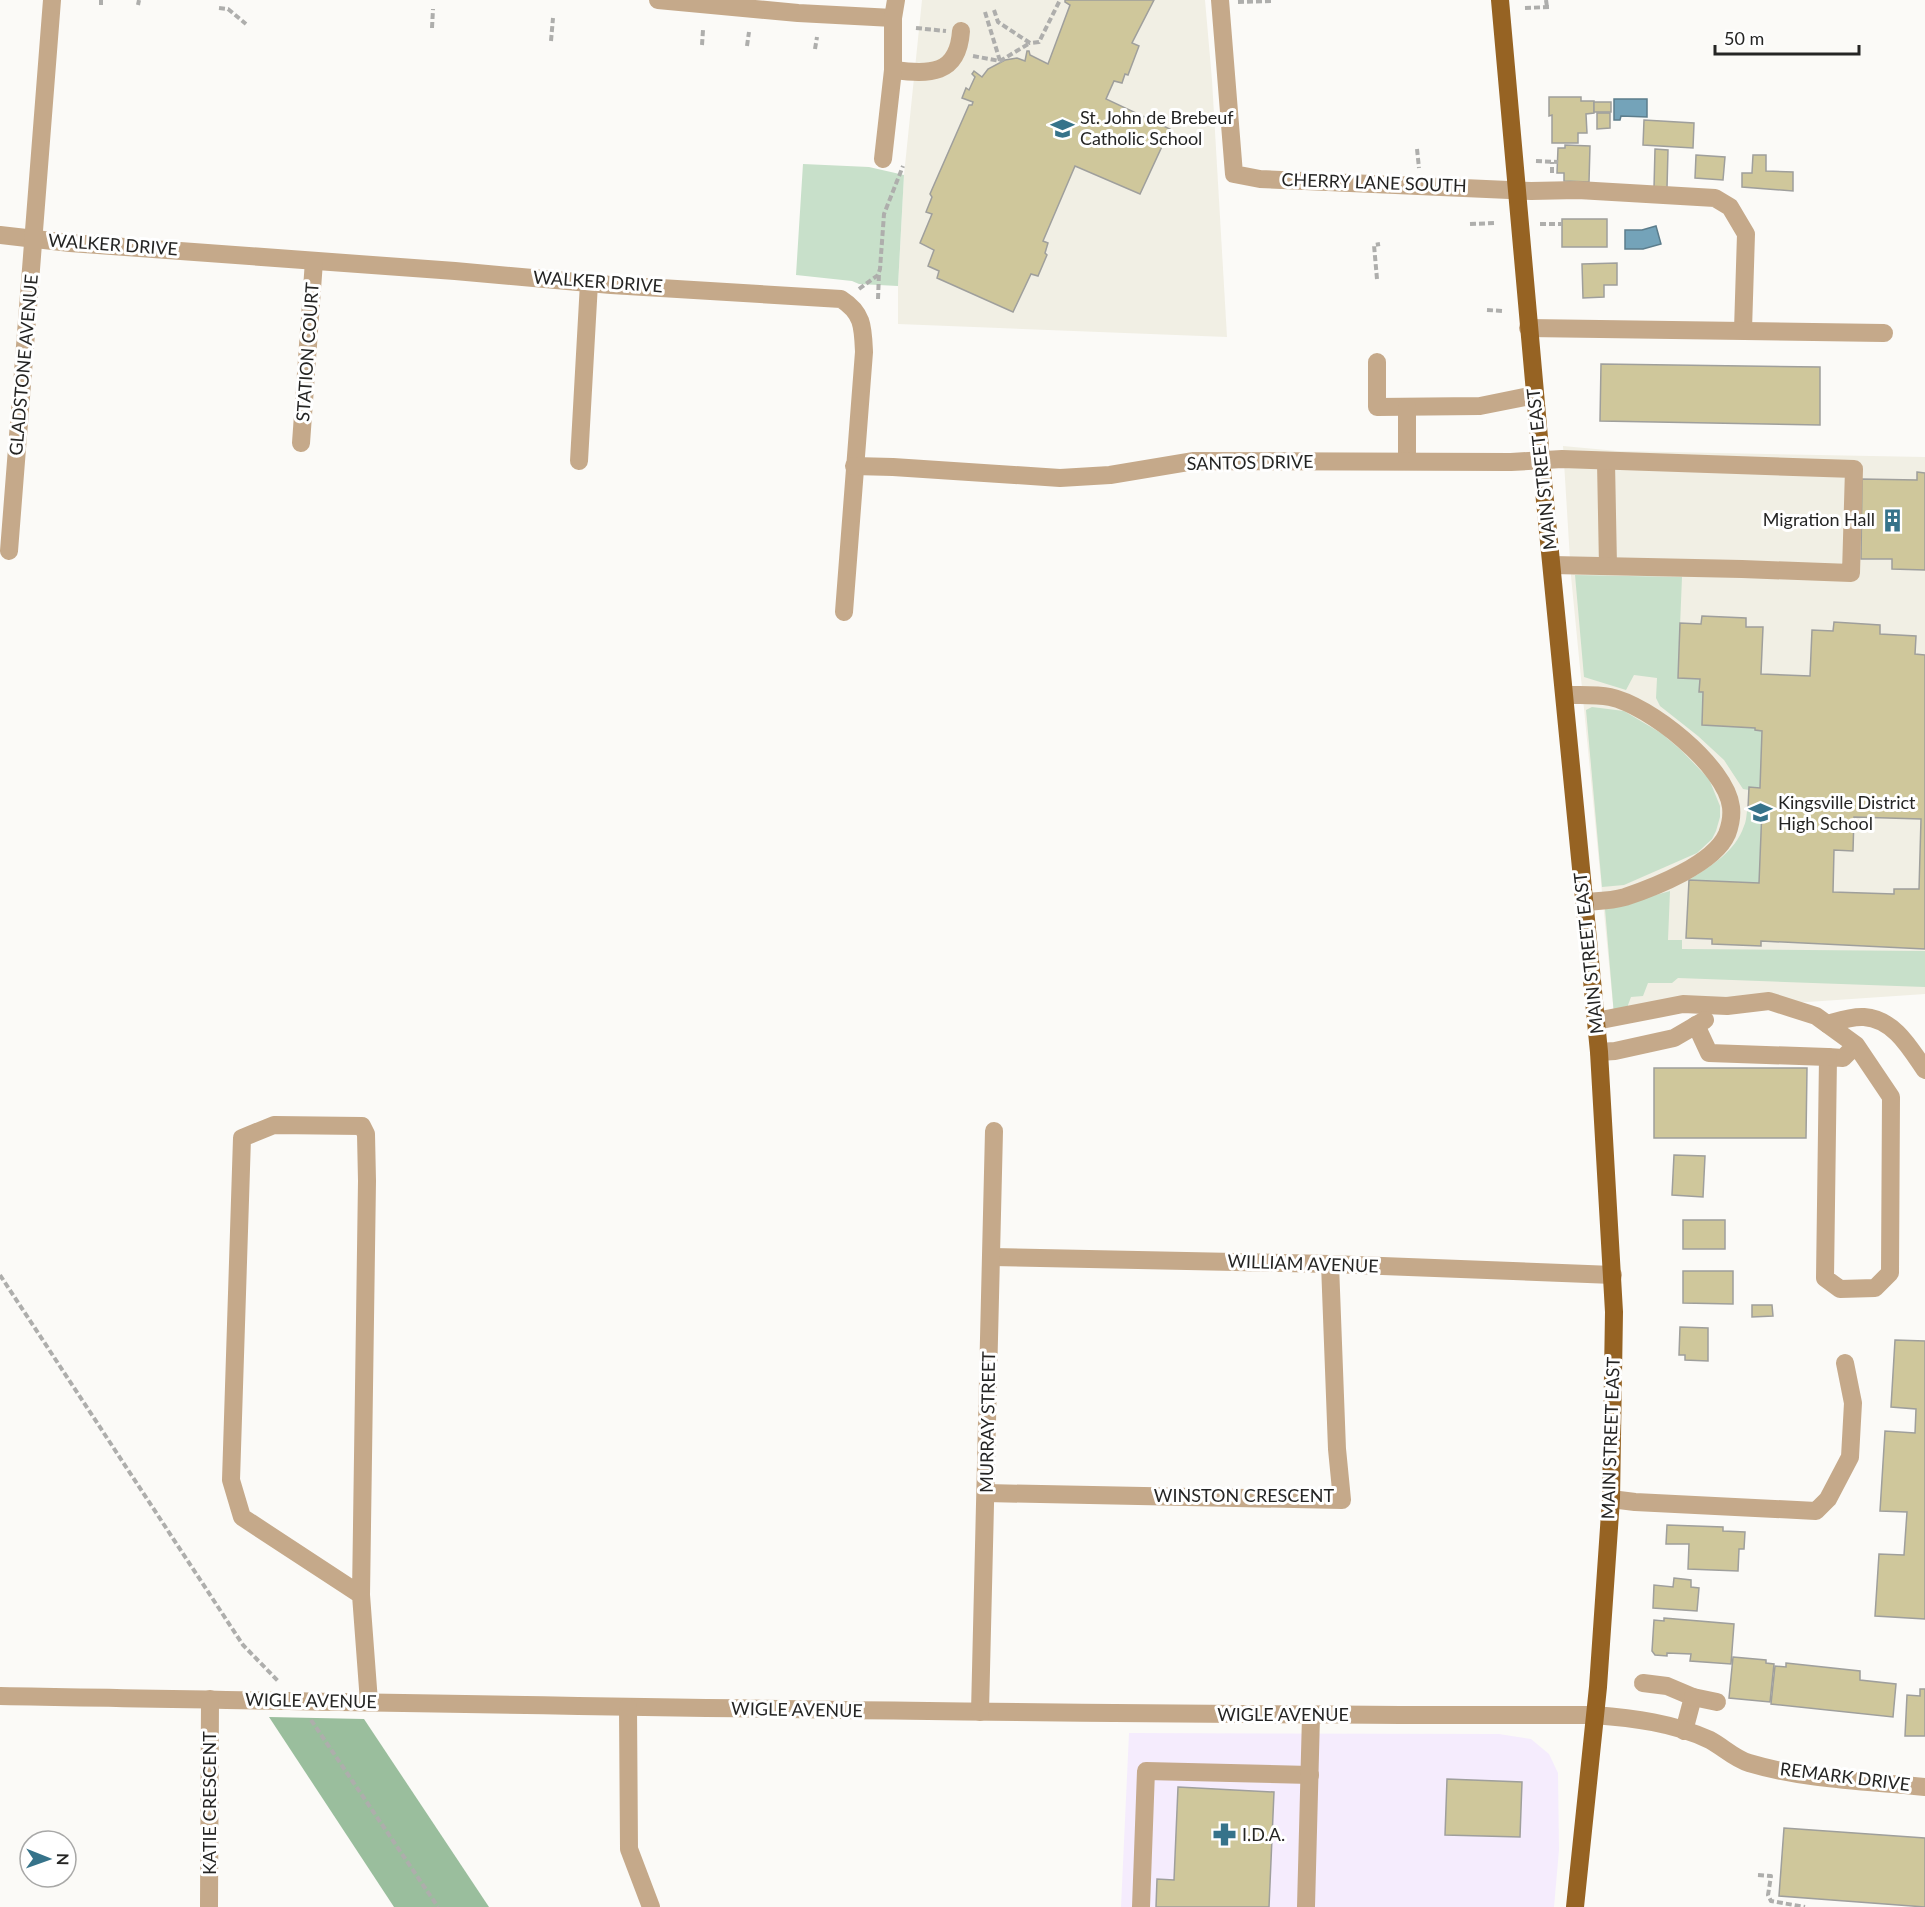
<svg xmlns="http://www.w3.org/2000/svg" width="1925" height="1907" font-family="Lato,sans-serif">
<rect width="100%" height="100%" fill="#fbfaf7"/>
<path fill="#f5ecfd" d="M1129,1733L1499,1734L1531,1739L1549,1754L1558,1773L1559,1850L1554,1907H1121Z"/>
<g fill="#f1efe4">
<path d="M922,0H1205L1212,80L1227,337L898,324V286L904,175Z"/>
<path d="M1563,446L1617,451L1925,457V994L1614,1015L1571,576Z"/>
</g>
<g fill="#c8e0ca">
<path d="M803,164L869,167L904,175L898,286L859,284L852,281L796,275Z"/>
<path d="M1575,575L1682,577L1678,677L1700,679L1699,692H1703L1702,725L1755,728V730L1762,731L1760,788L1749,787V790L1743,789L1724,760L1698,736L1660,706L1656,698L1657,678L1634,675L1626,690L1584,677Z"/>
<path d="M1592,707L1624,711L1661,733L1681,750L1709,779L1720,806V817L1716,831L1712,839L1697,853L1624,885L1602,887L1586,710Z"/>
<path d="M1748,808L1762,809L1759,883L1689,880C1711,866 1735,852 1744,826C1747,820 1746,813 1748,808Z"/>
<path d="M1670,891L1668,940H1682V949L1925,951V987L1678,978L1672,983H1648L1643,996L1631,997L1628,1005V1014L1614,1015L1605,909Z"/>
</g>
<path fill="#9abe9d" d="M269,1717L364,1719L489,1907H394Z"/>
<g fill="#74a3b9" stroke="#5c7d8c" stroke-width="1.5">
<path d="M1614,99H1647V117L1621,116L1620,120H1614Z"/>
<path d="M1656,226L1661,244L1643,249H1625V230H1642Z"/>
</g>
<g fill="#cfc79b" stroke="#9f9f9c" stroke-width="1.5" fill-rule="evenodd">
<path d="M1065,0H1154L1132,43L1139,46L1128,75L1125,74L1122,83L1114,81L1106,99L1170,129L1140,194L1075,166L1043,241L1048,243L1045,253L1047,255L1038,276L1031,274L1013,312L937,278L939,271L928,266L934,250L920,243L932,214L926,212L932,197L930,194L969,105H972L973,102L962,98L966,88L969,90L975,77L972,74L974,71L982,77L988,69L1005,60L1017,58L1025,61L1027,51H1029L1030,55L1048,64L1070,5L1065,2Z"/>
<path d="M1549,97H1581V101H1594V113L1586,114L1587,133H1578V143H1552V115L1549,116Z"/>
<rect x="1594" y="102" width="17" height="10"/>
<path d="M1597,113H1610V128L1597,129Z"/>
<path d="M1644,120L1694,123L1693,148L1643,145Z"/>
<path d="M1565,145L1590,146L1589,182L1564,181V173H1557L1558,148H1565Z"/>
<path d="M1655,149L1668,150L1667,188H1654Z"/>
<path d="M1696,155L1725,157L1723,180L1695,178Z"/>
<path d="M1753,155H1766V171L1793,172V191L1742,187V173H1752Z"/>
<rect x="1562" y="219" width="45" height="28"/>
<path d="M1617,263V285H1604V297L1583,298L1582,264Z"/>
<path d="M1601,364L1820,367V425L1600,421Z"/>
<path d="M1917,472L1925,473V570L1892,569V559H1861L1862,479L1917,480Z"/>
<path d="M1702,616L1746,618V627H1763L1761,674L1810,676L1812,630L1833,631L1834,622L1880,625V634L1916,636L1915,654L1925,655V949L1761,941V946L1712,944V939L1686,938L1689,880L1759,883L1762,809L1748,808L1749,787L1760,788L1762,731L1755,730V728L1702,725L1703,692H1699L1700,679L1678,678L1680,623L1701,624ZM1854,817L1921,819L1919,889H1894V894L1833,892L1834,850L1853,851Z"/>
<path d="M1654,1068H1807L1806,1138H1654Z"/>
<path d="M1674,1155L1705,1156L1703,1197L1672,1195Z"/>
<rect x="1683" y="1220" width="42" height="29"/>
<path d="M1683,1271H1733V1304L1683,1303Z"/>
<path d="M1752,1305H1772L1773,1316L1752,1317Z"/>
<path d="M1680,1327L1708,1328V1361L1685,1360V1355H1679Z"/>
<path d="M1895,1340L1925,1341V1619L1875,1616L1879,1554L1904,1555L1907,1512L1880,1511L1885,1431L1915,1433L1916,1409L1891,1407Z"/>
<path d="M1667,1525L1723,1527V1531L1745,1532L1744,1549H1739L1738,1571L1688,1569L1689,1544H1666Z"/>
<path d="M1674,1578L1691,1580V1587L1699,1588L1697,1611L1653,1608L1654,1585L1673,1587Z"/>
<path d="M1664,1618L1734,1624L1731,1664L1690,1661L1691,1654L1667,1653V1656L1655,1655L1652,1651L1654,1620L1664,1621Z"/>
<path d="M1733,1657L1766,1660V1663L1774,1664L1770,1702L1729,1698Z"/>
<path d="M1786,1663L1860,1671V1680L1896,1684L1893,1717L1771,1704L1775,1666L1786,1667Z"/>
<path d="M1920,1689H1925V1736H1905L1907,1695L1920,1696Z"/>
<path d="M1447,1779L1522,1782L1520,1837L1445,1835Z"/>
<path d="M1178,1787L1274,1792L1269,1907H1156L1157,1879L1174,1880Z"/>
<path d="M1784,1828L1925,1838V1907L1779,1896Z"/>
</g>
<g fill="none" stroke-linecap="round" stroke-linejoin="round">
<g stroke="#aeaeac" stroke-width="4" stroke-dasharray="6 3" stroke-linecap="butt">
<path d="M1546,0L1547,7"/>
<path d="M1238,2L1272,1"/>
<path d="M101,5V0"/>
<path d="M138,5L139,0"/>
<path d="M219,8L228,9L246,24"/>
<path d="M1525,8L1549,7"/>
<path d="M994,10L998,22L1030,43L1039,42L1060,0"/>
<path d="M985,12L1000,61"/>
<path d="M432,28L433,9"/>
<path d="M916,28L946,31"/>
<path d="M551,41L553,18"/>
<path d="M702,45L703,30"/>
<path d="M747,46L749,32"/>
<path d="M815,49L817,37"/>
<path d="M973,56L1000,61L1030,43"/>
<path d="M1417,149L1419,168"/>
<path d="M1536,161L1558,162"/>
<path d="M1552,173V162"/>
<path d="M1470,224L1495,223"/>
<path d="M1540,224H1562"/>
<path d="M1377,279L1374,245L1380,244"/>
<path d="M859,289L878,275L880,269L884,214L903,166"/>
<path d="M878,299L879,273"/>
<path d="M1487,310L1503,311"/>
<path d="M0,1275L243,1645L279,1682"/>
<path d="M311,1720L438,1907"/>
<path d="M1758,1875L1771,1876L1768,1895L1771,1901L1805,1907"/>
</g>
<g stroke="#c5a98a" stroke-width="18">
<path d="M658,0L798,13L893,18"/>
<path d="M1220,0L1234,174L1260,179L1531,191L1578,190L1715,198L1730,207L1746,234L1743,330"/>
<path d="M893,70C929,74 958,76 961,31"/>
<path d="M883,159L893,70V18L896,0"/>
<path d="M0,235L70,243L455,271L611,285L841,299C863,313 863,327 864,352L844,612"/>
<path d="M1528,328L1884,333"/>
<path d="M1377,362V407L1480,406L1535,395"/>
<path d="M301,443L314,261"/>
<path d="M579,461L589,283"/>
<path d="M1407,461V407"/>
<path d="M1606,462L1608,566"/>
<path d="M854,466L893,467L1060,478L1110,475L1194,461L1511,462L1562,459L1854,469L1851,573L1742,569L1552,565"/>
<path d="M9,551L52,0"/>
<path d="M1565,695C1579,695 1596,694 1610,697C1649,705 1726,766 1731,807C1732,815 1730,826 1727,834C1714,864 1655,887 1625,897C1612,901 1597,901 1584,902"/>
<path d="M1596,1021L1683,1004L1727,1006L1769,1001L1816,1016L1856,1045L1891,1097L1890,1273L1875,1288L1840,1289L1825,1278L1828,1057L1843,1058L1856,1045"/>
<path d="M1827,1024C1838,1021 1852,1016 1864,1017C1894,1019 1910,1048 1925,1070"/>
<path d="M1696,1025L1709,1053L1828,1057"/>
<path d="M1599,1052L1615,1051L1674,1038L1705,1020"/>
<path d="M992,1257L1330,1264L1613,1275"/>
<path d="M986,1493L1342,1500L1337,1449L1330,1264"/>
<path d="M1611,1499L1635,1502L1816,1511L1828,1499L1850,1457L1853,1403L1845,1363"/>
<path d="M361,1595L242,1517L231,1480L242,1138L274,1125L362,1126L366,1134L367,1181L361,1595L369,1702"/>
<path d="M1643,1683L1667,1686L1693,1697L1684,1731"/>
<path d="M0,1696C531,1705 1063,1716 1594,1715C1633,1718 1674,1723 1710,1740C1723,1747 1735,1759 1749,1763C1806,1780 1866,1781 1925,1787"/>
<path d="M1693,1697L1717,1702"/>
<path d="M628,1707L629,1849L651,1907"/>
<path d="M980,1712L994,1131"/>
<path d="M209,1907L210,1699"/>
<path d="M1141,1907L1146,1771L1310,1775"/>
<path d="M1306,1907L1311,1716"/>
</g>
<path stroke="#966323" stroke-width="18" d="M1500,0L1541,460L1599,1052L1614,1312L1611,1499L1598,1687L1575,1907"/>
</g>
<defs>
<symbol id="school-bare" viewBox="-9 -9 18 18"><path d="M0-5L7-2L0 1L-7-2ZM-4 1L0 2.5L4 1V4Q0 6-4 4Z" fill="#36738a" stroke="#fff" stroke-width="2.5" paint-order="stroke"/></symbol>
<symbol id="building-bare" viewBox="-9 -9 18 18"><path d="M-4-6H4V6H1V3H-1V6H-4ZM-2.5-4.3h1.7v1.8h-1.7ZM.8-4.3h1.7v1.8H.8ZM-2.5-1h1.7V.8h-1.7ZM.8-1h1.7V.8H.8Z" fill="#36738a" stroke="#fff" stroke-width="2.5" paint-order="stroke"/></symbol>
<symbol id="pharmacy-bare" viewBox="-9 -9 18 18"><path d="M-2-6h4v4h4v4h-4v4h-4v-4h-4v-4h4Z" fill="#36738a" stroke="#fff" stroke-width="2.5" paint-order="stroke"/></symbol>
</defs>
<g fill-rule="evenodd">
<use href="#school-bare" x="1046" y="112" width="33" height="33"/>
<use href="#building-bare" x="1876" y="504" width="33" height="33"/>
<use href="#school-bare" x="1744" y="796" width="33" height="33"/>
<use href="#pharmacy-bare" x="1208" y="1818" width="33" height="33"/>
</g>
<g text-anchor="middle" stroke-width="6" stroke-linejoin="round" paint-order="stroke">
<g font-size="18" fill="#252524" stroke="#fff" text-anchor="start">
<text x="1080" y="124">St. John de Brebeuf<tspan x="1080" dy="21">Catholic School</tspan></text>
<text x="1875" y="526" text-anchor="end">Migration Hall</text>
<text x="1778" y="809">Kingsville District<tspan x="1778" dy="21">High School</tspan></text>
<text x="1242" y="1841">I.D.A.</text>
</g>
<g font-size="18" fill="#252524" stroke="#fff">
<text transform="translate(1374 183) rotate(2)" y="6">CHERRY LANE SOUTH</text>
<text transform="translate(113 245) rotate(4)" y="6">WALKER DRIVE</text>
<text transform="translate(598 282) rotate(4)" y="6">WALKER DRIVE</text>
<text transform="translate(308 352) rotate(-86)" y="6">STATION COURT</text>
<text transform="translate(24 365) rotate(-85)" y="6">GLADSTONE AVENUE</text>
<text transform="translate(1250 463) rotate(-1)" y="6">SANTOS DRIVE</text>
<text transform="translate(1542 469) rotate(-96)" y="6">MAIN STREET EAST</text>
<text transform="translate(1589 953) rotate(-96)" y="6">MAIN STREET EAST</text>
<text transform="translate(1303 1264) rotate(2)" y="6">WILLIAM AVENUE</text>
<text transform="translate(988 1422) rotate(-89)" y="6">MURRAY STREET</text>
<text transform="translate(1611 1438) rotate(-88)" y="6">MAIN STREET EAST</text>
<text x="1244" y="1502">WINSTON CRESCENT</text>
<text transform="translate(311 1701) rotate(1)" y="6">WIGLE AVENUE</text>
<text transform="translate(797 1710) rotate(1)" y="6">WIGLE AVENUE</text>
<text x="1283" y="1721">WIGLE AVENUE</text>
<text transform="translate(1845 1777) rotate(7)" y="6">REMARK DRIVE</text>
<text transform="translate(210 1803) rotate(-90)" y="6">KATIE CRESCENT</text>
</g>
</g>
<g transform="translate(48 1859) rotate(91)"><circle r="28" fill="#ffffff" stroke="#a8a8a7" stroke-width="1.5"/>
<path d="M0-4.5L10 22L0 15L-10 22Z" fill="#36738a"/>
<text y="-9" font-size="16" font-weight="bold" text-anchor="middle" fill="#252524">N</text>
</g>
<path d="M1715 45v9h144v-9" fill="none" stroke="#252524" stroke-width="3"/>
<text x="1724" y="45" font-size="18" fill="#252524" stroke="#ffffff" stroke-width="4.5" paint-order="stroke">50 m</text>
</svg>
